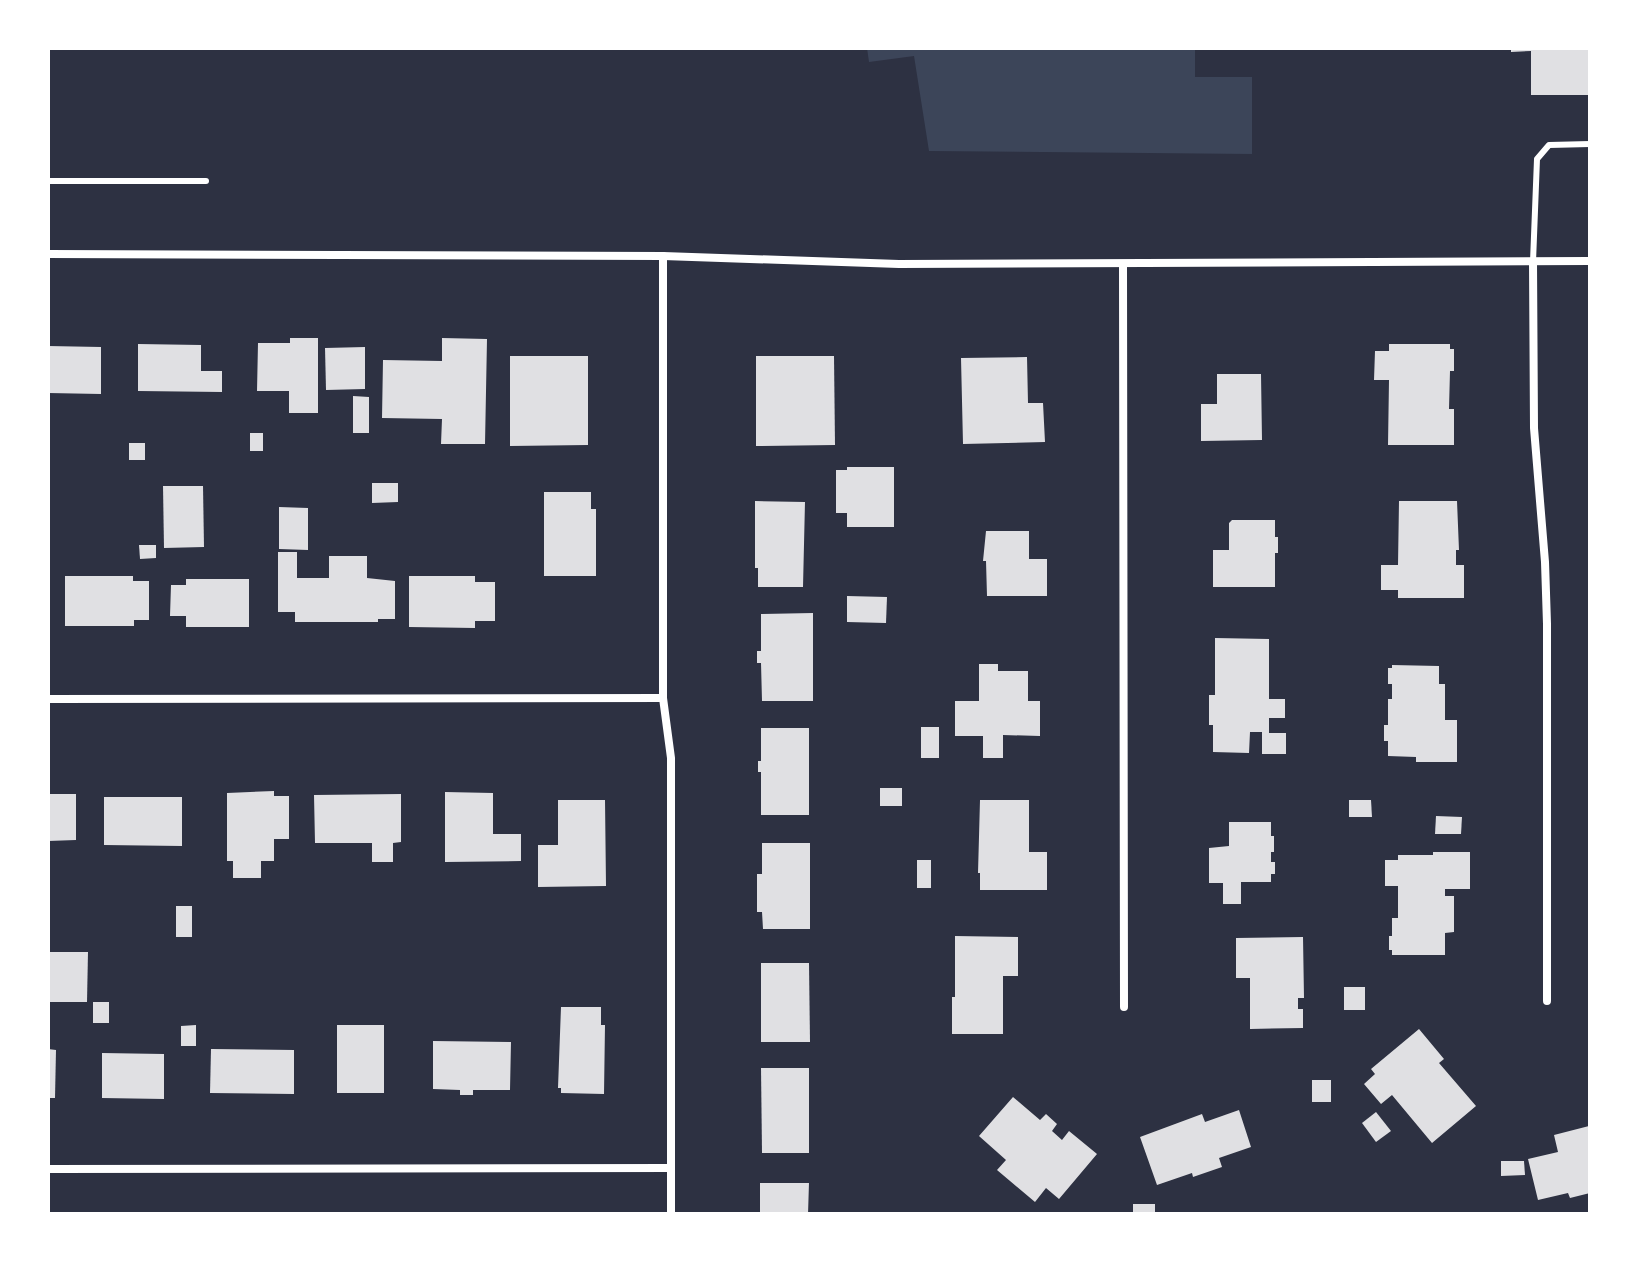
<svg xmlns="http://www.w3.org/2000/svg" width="1638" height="1262" font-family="Commissioner,sans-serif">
<rect width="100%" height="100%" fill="#2d3142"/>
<path fill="#3c4559" d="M867,48H1195V77H1252V154L929,151L914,56L869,62Z"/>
<g fill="#e0e0e3">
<path d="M1511,48H1590V95H1531V51L1511,52Z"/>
<path d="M290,338H318V413H289V391H257L258,343H290Z"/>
<path d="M442,338L487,339L485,444H441L442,419L382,418L383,360L442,361Z"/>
<path d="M138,344L201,345V371H222V392L138,391Z"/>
<path d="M1389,344H1450V349H1454V371H1450L1449,409H1454V445H1388L1389,380H1374L1375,351H1389Z"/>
<path d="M48,346L101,347V394L48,393Z"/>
<path d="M365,347V389L326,390L325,348Z"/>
<path d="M510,356H588V445L510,446Z"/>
<path d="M756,356H834L835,445L756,446Z"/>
<path d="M1027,357L1028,403H1043L1045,442L963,444L961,358Z"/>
<path d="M1217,374H1261L1262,440L1201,441V404H1217Z"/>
<path d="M353,396L369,397V433H353Z"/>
<rect x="250" y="433" width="13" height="18"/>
<rect x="129" y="443" width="16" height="17"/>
<path d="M847,467H894V527H847V513H836V470H847Z"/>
<path d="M372,483H398V502L372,503Z"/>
<path d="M163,486H203L204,547L164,548Z"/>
<path d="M544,492H591V509H596V576H544Z"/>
<path d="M755,501L805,502L803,587H758V568H755Z"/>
<path d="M1399,501H1457L1459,550H1456V565H1464V598H1398V590H1381V565H1398Z"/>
<path d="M279,507L308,508V550L279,549Z"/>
<path d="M1232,520H1275V537H1278V553H1275V587H1213V550H1229V523Z"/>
<path d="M986,531H1029V559H1047V596H987L986,561H983Z"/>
<path d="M139,545H156V558L140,559Z"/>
<path d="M278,552H297V578H329V556H367V578L395,581V619H378V622H295V612H278Z"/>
<path d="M65,576H133V581H149V620H134V626H65Z"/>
<path d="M409,576H475V582H495V621H475V628L409,627Z"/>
<path d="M186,579H249V627H186V616H170L171,585H186Z"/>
<path d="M847,596L887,597L886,623L847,622Z"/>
<path d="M813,613V701H762L761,663H757V651H761V614Z"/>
<path d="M1215,638L1269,639V699H1285V718H1269V733H1286V754H1262V732H1250L1249,753L1213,752V725H1209V695H1215Z"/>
<path d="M979,664H998V671H1028V701H1040V736L1003,735V758H983V736H955V701H979Z"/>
<path d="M1392,665L1439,666V684H1445V720H1457V762H1416V757L1388,756V741H1384V725H1388V699H1392V684H1388V668H1392Z"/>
<rect x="921" y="727" width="18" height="31"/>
<path d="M761,728H809V815H761V772H758V761H761Z"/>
<rect x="880" y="788" width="22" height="18"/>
<path d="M274,791V796H289V839H274V861H261V878H233V861H227V793Z"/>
<path d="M445,792L493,793V834H521V861L445,862Z"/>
<path d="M48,794H76V840L48,841Z"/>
<path d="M401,794V842L393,843V862H372V843H315L314,795Z"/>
<path d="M104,797H182V846L104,845Z"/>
<path d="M558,800H605L606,886L538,887V845H558Z"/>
<path d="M980,800H1029V852H1047V890H980V873H978Z"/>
<path d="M1349,800H1371L1372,817H1349Z"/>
<path d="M1436,816L1462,817L1461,834H1435Z"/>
<path d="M1229,822H1271V836H1274V852H1271V862H1275V874H1271V882H1241V904H1223V883H1209V848L1229,846Z"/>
<path d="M762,843H810V929H763L762,912H757V874H762Z"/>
<path d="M1433,852H1470V889H1445V896H1454V932L1445,933V955H1392V950H1389V936H1392V918H1398V886H1385V860H1398V855H1433Z"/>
<rect x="917" y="860" width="14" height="28"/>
<rect x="176" y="906" width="16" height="31"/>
<path d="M955,936L1018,937V976H1003V1034H952V997H955Z"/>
<path d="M1303,937L1304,998H1298V1009H1303V1028L1250,1029V978H1236V938Z"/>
<path d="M48,952H88L87,1002H48Z"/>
<path d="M761,963H809L810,1042H761Z"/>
<rect x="1344" y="987" width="21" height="23"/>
<rect x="93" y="1002" width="16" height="21"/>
<path d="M561,1007H601V1025H605L604,1094L561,1093V1088H558Z"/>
<path d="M196,1025V1046H181V1026Z"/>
<rect x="337" y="1025" width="47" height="68"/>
<path d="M1419,1029L1444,1059L1439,1063L1476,1106L1432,1143L1392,1095L1381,1104L1364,1084L1375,1074L1371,1069Z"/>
<path d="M433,1041L511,1042L510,1090H473V1095H460V1090L433,1089Z"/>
<path d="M48,1049L56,1050L55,1098H48Z"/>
<path d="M211,1049L294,1050V1094L210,1093Z"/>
<path d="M102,1053L164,1054V1099L102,1098Z"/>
<path d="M761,1068H809V1153H762Z"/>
<rect x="1312" y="1080" width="19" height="22"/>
<path d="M1013,1097L1040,1120L1046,1114L1057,1124L1052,1131L1062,1140L1069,1131L1097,1154L1059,1199L1046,1188L1035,1202L997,1170L1006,1160L979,1136Z"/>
<path d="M1239,1110L1251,1147L1219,1158L1222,1167L1193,1177L1192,1173L1157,1185L1140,1137L1202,1114L1205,1122Z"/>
<path d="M1376,1112L1391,1131L1376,1142L1362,1123Z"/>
<path d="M1589,1126L1590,1193L1570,1198L1568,1193L1538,1200L1528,1159L1558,1152L1554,1135Z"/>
<path d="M1501,1161H1524L1525,1175L1501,1176Z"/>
<path d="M760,1183H809L808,1214H760Z"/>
<rect x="1133" y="1204" width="22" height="10"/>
</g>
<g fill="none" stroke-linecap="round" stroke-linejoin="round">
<g stroke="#fff" stroke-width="6">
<path d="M48,181H206"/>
<path d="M1533,262L1537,159L1549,145L1590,144"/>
</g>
<g stroke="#fff" stroke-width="8">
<path d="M48,254L663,256L899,264L1590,261"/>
<path d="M663,256V698L671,758V1214"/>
<path d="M1533,262L1534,428L1545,562L1547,624V1001"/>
<path d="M1123,264L1124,1007"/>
<path d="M48,699L663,698"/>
<path d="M48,1169L671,1168"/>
</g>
</g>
<rect width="1638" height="1262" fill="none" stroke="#ffffff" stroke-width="100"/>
</svg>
